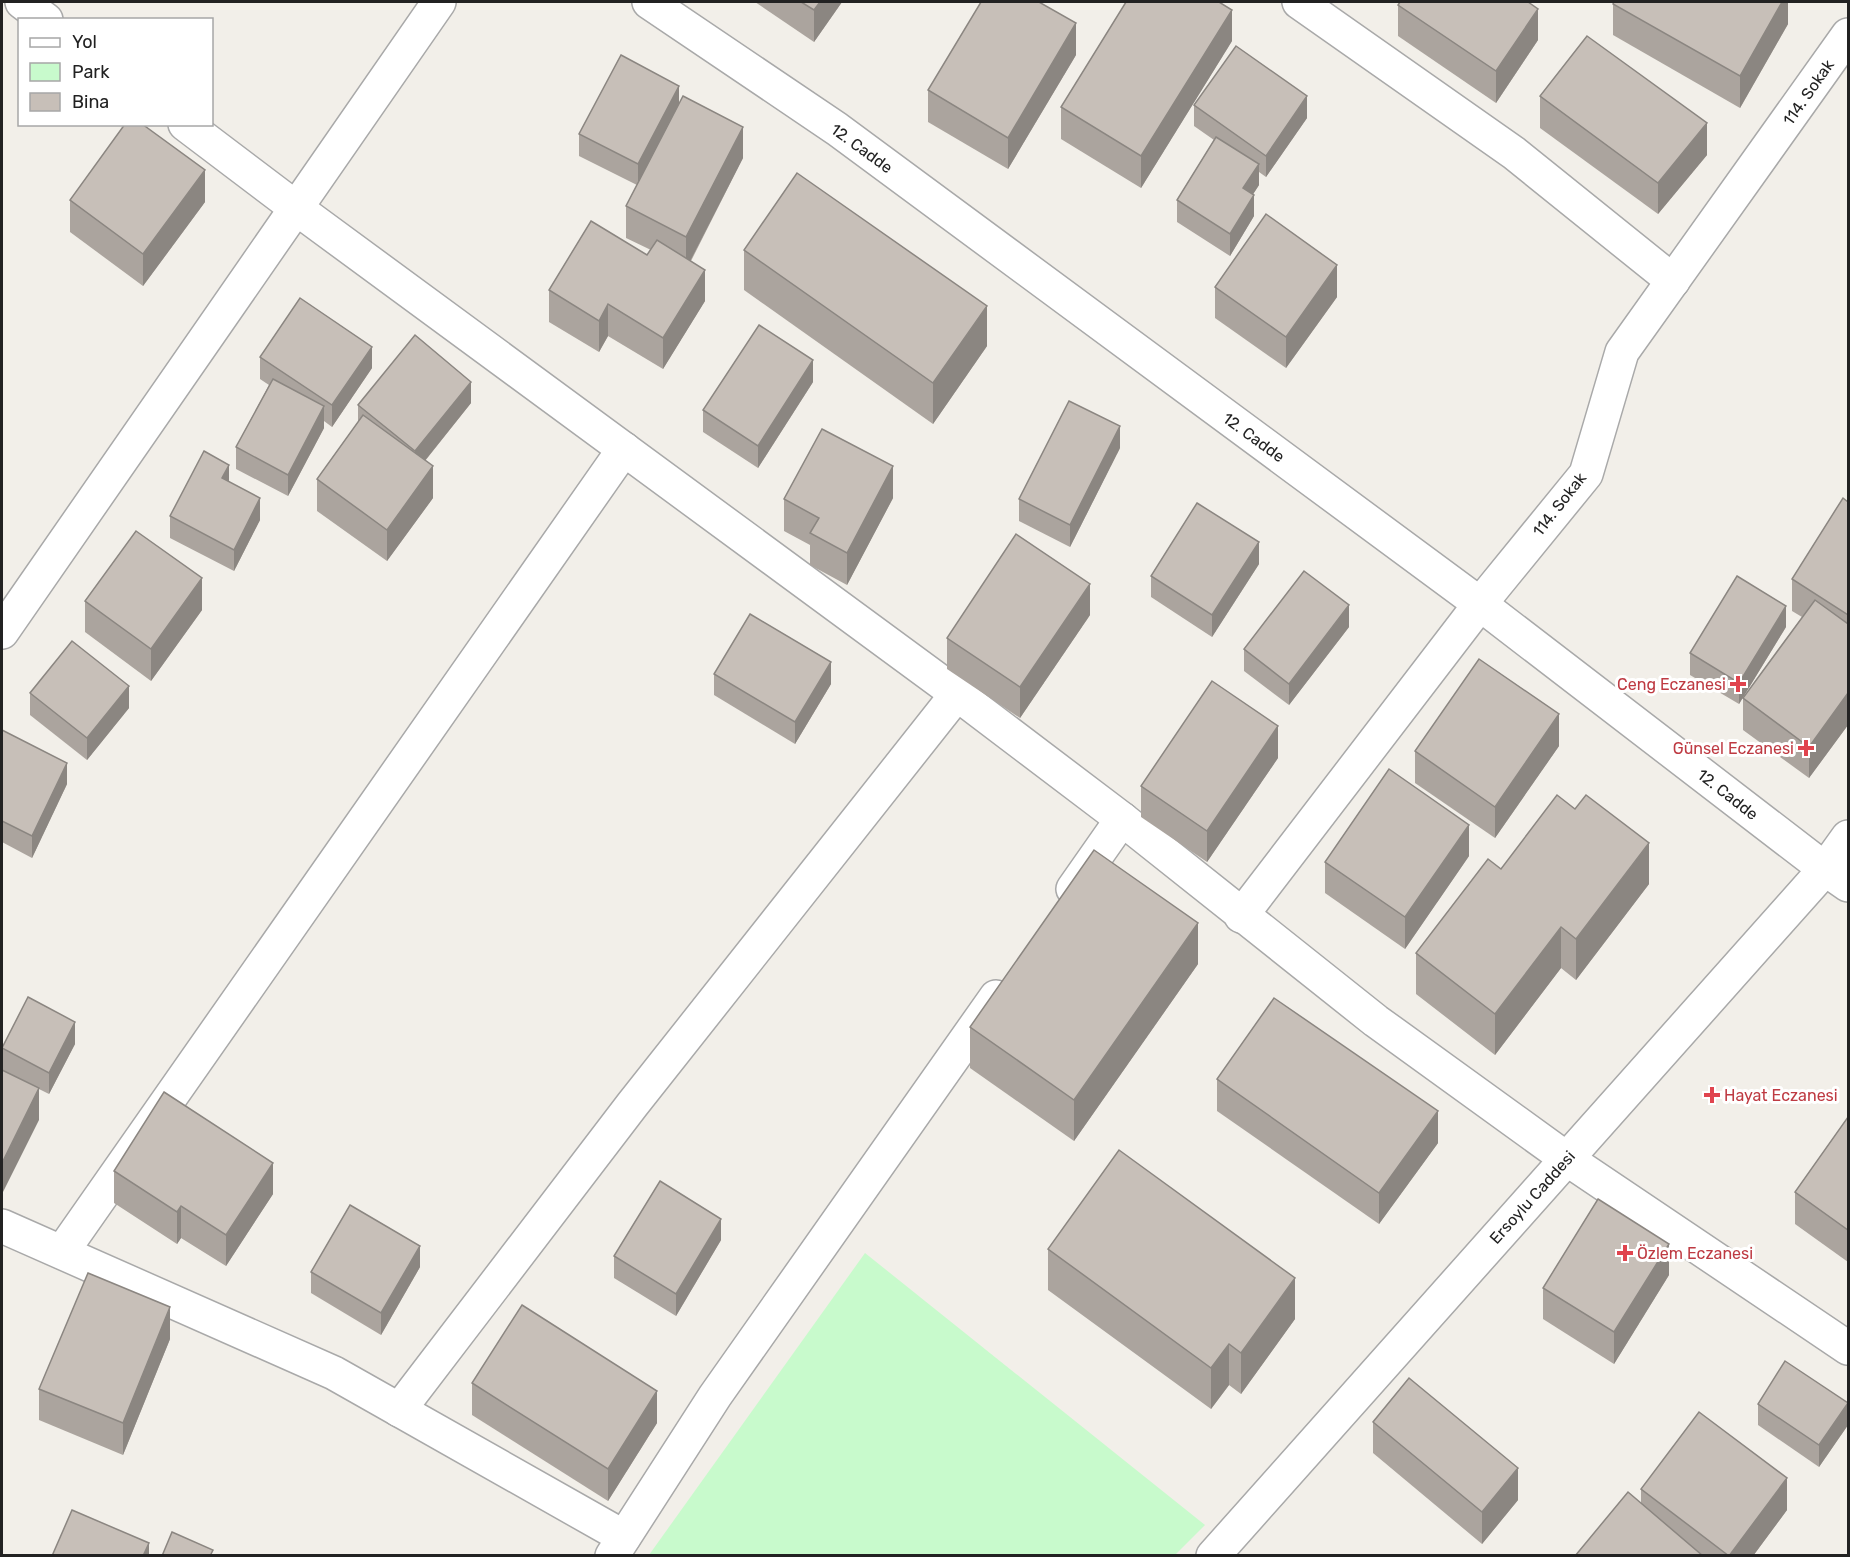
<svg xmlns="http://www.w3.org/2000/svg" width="1850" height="1557" font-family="Rubik,sans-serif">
<rect width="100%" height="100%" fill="#f2efe9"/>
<path fill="#c8facc" d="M865,1253L1205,1525L1175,1555H649Z"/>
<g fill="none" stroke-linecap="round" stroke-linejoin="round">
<defs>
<g id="minor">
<path d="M22,2L46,20"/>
<path d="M1299,2L1514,153L1673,281"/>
<path d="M185,124L296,208L957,694L1122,819L1376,1021L1567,1159L1848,1348"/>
<path d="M2,632L439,2"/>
<path d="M1073,889L1122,819"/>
<path d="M1241,916L1480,604L1586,474L1622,352L1848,35"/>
<path d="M2,1226L334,1373L624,1537"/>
<path d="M62,1252L624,449"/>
<path d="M399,1410L632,1105L957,694"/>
<path d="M612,1556L715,1396L996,997"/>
</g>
<g id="tertiary">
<path d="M649,2L837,129L1480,604L1825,869L1848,885"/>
<path d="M1213,1556L1825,869L1848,837"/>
</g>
</defs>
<use href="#minor" stroke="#a9a9a9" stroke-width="36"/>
<use href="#tertiary" stroke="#a9a9a9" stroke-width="36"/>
<use href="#minor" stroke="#fff" stroke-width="33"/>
<use href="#tertiary" stroke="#fff" stroke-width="33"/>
</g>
<g fill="#aba49e">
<path d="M755,2H842L814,42Z"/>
<path d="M1788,2V24L1740,108L1613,35V4Z"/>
<path d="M1398,5L1538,40L1496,103L1398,36Z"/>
<path d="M1232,41L1141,188L1061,139V107Z"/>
<path d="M1076,55L1008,169L928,122V90Z"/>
<path d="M1540,96L1707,155L1658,214L1540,128Z"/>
<path d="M679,105L743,158L691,261L705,301L663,369L608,336L599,352L549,322V290L647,255L651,250L626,238V206L637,185L579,156V134Z"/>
<path d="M1194,105L1307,118L1266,177L1259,172V185L1253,194L1254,216L1230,256L1177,222V200L1214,140L1194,126Z"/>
<path d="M70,200L205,202L143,286L70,232Z"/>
<path d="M744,250L987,346L933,424L744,290Z"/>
<path d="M1215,287L1337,297L1286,368L1215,318Z"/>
<path d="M260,357L372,368L332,427L324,421V428L288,496L236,469V447L269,385L260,379Z"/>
<path d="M813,382L758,468L703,432V410Z"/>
<path d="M471,403L425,461L433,498L387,561L317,511V479L358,422V405Z"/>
<path d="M1120,448L1070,547L1019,521V499Z"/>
<path d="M229,481L260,520L234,571L170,538V516Z"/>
<path d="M893,498L847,585L810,565V545L784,531V499Z"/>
<path d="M1848,502V725L1809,778L1743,730V698L1802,617L1792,611V579Z"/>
<path d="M1259,564L1212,637L1151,597V576Z"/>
<path d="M85,601L202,610L151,681L85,632Z"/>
<path d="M1090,615L1020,718L947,669V638Z"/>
<path d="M1349,627L1289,705L1244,671V649Z"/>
<path d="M1786,627L1739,704L1690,675V653Z"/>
<path d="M714,674L831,684L795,744L714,695Z"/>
<path d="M30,693L129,708L87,760L30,715Z"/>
<path d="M2,730L67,784L32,858L2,842Z"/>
<path d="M1559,746L1495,838L1415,783V751Z"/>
<path d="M1278,758L1207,862L1141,817V786Z"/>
<path d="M1469,856L1405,949L1325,893V862Z"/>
<path d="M1501,869L1649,884L1576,980L1561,968L1495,1055L1416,994V953Z"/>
<path d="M1198,964L1074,1141L970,1068V1027Z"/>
<path d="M75,1044L49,1094L39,1089V1120L2,1070V1047Z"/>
<path d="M1217,1079L1438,1143L1379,1224L1217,1111Z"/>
<path d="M1848,1117V1262L1795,1224V1192Z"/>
<path d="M114,1171L273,1194L226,1266L181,1238L177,1244L114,1203Z"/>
<path d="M721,1240L676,1316L614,1278V1256Z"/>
<path d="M1048,1249L1295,1319L1241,1394L1229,1385L1211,1409L1048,1290Z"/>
<path d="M420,1267L381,1335L311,1293V1272Z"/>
<path d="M1669,1275L1614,1364L1543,1319V1288Z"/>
<path d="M170,1339L123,1455L39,1420V1389Z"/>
<path d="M472,1383L657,1423L608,1501L472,1415Z"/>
<path d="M1758,1404L1848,1425L1819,1467L1758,1425Z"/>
<path d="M1373,1422L1518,1500L1482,1544L1373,1453Z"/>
<path d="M1641,1489L1787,1510L1753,1556H1575L1641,1503Z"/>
</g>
<g fill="#8b8681">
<path d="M820,2H842L814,42V10Z"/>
<path d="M1782,2H1788V24L1740,108V76Z"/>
<path d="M1538,9V40L1496,103V71Z"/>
<path d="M1232,10V41L1141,188V156Z"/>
<path d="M1076,23V55L1008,169V138Z"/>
<path d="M679,86V107L638,186V164Z"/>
<path d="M1307,96V118L1266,177V156Z"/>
<path d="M1707,123V155L1658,214V183Z"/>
<path d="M743,127V158L686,269V237Z"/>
<path d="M1259,164V185L1243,210V188Z"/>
<path d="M205,170V202L143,286V254Z"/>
<path d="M1254,195V216L1230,256V234Z"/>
<path d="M1337,265V297L1286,368V337Z"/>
<path d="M705,270V301L663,369V338Z"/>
<path d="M608,304V336L599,352V321Z"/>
<path d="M987,306V346L933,424V383Z"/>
<path d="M372,347V368L332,427V405Z"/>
<path d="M813,360V382L758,468V446Z"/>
<path d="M471,382V403L415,473V451Z"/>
<path d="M324,406V428L288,496V475Z"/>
<path d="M1120,426V448L1070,547V525Z"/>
<path d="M229,465V486L222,478Z"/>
<path d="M433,466V498L387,561V530Z"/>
<path d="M893,466V498L847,585V553Z"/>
<path d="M260,498V520L234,571V550Z"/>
<path d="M1259,542V564L1212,637V615Z"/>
<path d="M202,578V610L151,681V649Z"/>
<path d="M1090,584V615L1020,718V687Z"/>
<path d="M1349,605V627L1289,705V684Z"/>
<path d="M1786,606V627L1739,704V683Z"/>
<path d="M831,662V684L795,744V722Z"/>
<path d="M129,686V708L87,760V738Z"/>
<path d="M1848,693V725L1809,778V747Z"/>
<path d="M1559,714V746L1495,838V807Z"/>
<path d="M1278,726V758L1207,862V831Z"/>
<path d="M67,763V784L32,858V836Z"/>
<path d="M1469,825V856L1405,949V917Z"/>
<path d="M1649,843V884L1576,980V939Z"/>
<path d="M1198,923V964L1074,1141V1100Z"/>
<path d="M1561,927V968L1495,1055V1014Z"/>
<path d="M75,1022V1044L49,1094V1073Z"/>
<path d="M39,1088V1120L2,1194V1163Z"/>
<path d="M1438,1111V1143L1379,1224V1193Z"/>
<path d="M273,1163V1194L226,1266V1235Z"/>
<path d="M181,1206V1238L177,1244V1212Z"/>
<path d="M721,1219V1240L676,1316V1294Z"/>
<path d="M1669,1244V1275L1614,1364V1332Z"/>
<path d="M420,1246V1267L381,1335V1313Z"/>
<path d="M1295,1278V1319L1241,1394V1353Z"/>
<path d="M170,1307V1339L123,1455V1423Z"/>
<path d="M1229,1344V1385L1211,1409V1368Z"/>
<path d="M657,1391V1423L608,1501V1469Z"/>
<path d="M1848,1403V1425L1819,1467V1445Z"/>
<path d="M1518,1468V1500L1482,1544V1512Z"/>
<path d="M1787,1478V1510L1753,1556H1729Z"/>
<path d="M149,1543V1556H143Z"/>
</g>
<g fill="#c7bfb8" stroke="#8b8681" stroke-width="1.5">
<path d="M801,2H820L814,10Z"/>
<path d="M981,2H1039L1076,23L1008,138L928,90Z"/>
<path d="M1126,2H1219L1232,10L1141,156L1061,107Z"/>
<path d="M1400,2H1528L1538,9L1496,71L1398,5Z"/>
<path d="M1614,2H1782L1740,76L1613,4Z"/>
<path d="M1587,36L1707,123L1658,183L1540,96Z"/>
<path d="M1236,46L1307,96L1266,156L1194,105Z"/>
<path d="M621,55L679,86L638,164L579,134Z"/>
<path d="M683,96L743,127L686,237L626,206Z"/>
<path d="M125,124H142L205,170L143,254L70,200Z"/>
<path d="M1216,137L1259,164L1243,188L1254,195L1230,234L1177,200Z"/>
<path d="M797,173L987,306L933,383L744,250Z"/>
<path d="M1266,214L1337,265L1286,337L1215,287Z"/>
<path d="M591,221L647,255L657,240L705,270L663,338L608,304L599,321L549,290Z"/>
<path d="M300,298L372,347L332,405L260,357Z"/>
<path d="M759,325L813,360L758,446L703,410Z"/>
<path d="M415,335L471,382L415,451L358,405Z"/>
<path d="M273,379L324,406L288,475L236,447Z"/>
<path d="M1069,401L1120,426L1070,525L1019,499Z"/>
<path d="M363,415L433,466L387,530L317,479Z"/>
<path d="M822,429L893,466L847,553L810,533L819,518L784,499Z"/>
<path d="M204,451L229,465L222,478L260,498L234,550L170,516Z"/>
<path d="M1843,498L1848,502V615L1792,579Z"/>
<path d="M1197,503L1259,542L1212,615L1151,576Z"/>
<path d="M136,531L202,578L151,649L85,601Z"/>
<path d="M1016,534L1090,584L1020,687L947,638Z"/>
<path d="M1304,571L1349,605L1289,684L1244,649Z"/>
<path d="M1737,576L1786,606L1739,683L1690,653Z"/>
<path d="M1815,600L1848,624V693L1809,747L1743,698Z"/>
<path d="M750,614L831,662L795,722L714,674Z"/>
<path d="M72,641L129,686L87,738L30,693Z"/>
<path d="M1479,659L1559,714L1495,807L1415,751Z"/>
<path d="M1212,681L1278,726L1207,831L1141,786Z"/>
<path d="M2,730L67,763L32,836L2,821Z"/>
<path d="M1389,769L1469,825L1405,917L1325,862Z"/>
<path d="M1557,795L1575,809L1586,795L1649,843L1576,939L1561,927L1495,1014L1416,953L1488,859L1501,869Z"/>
<path d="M1094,850L1198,923L1074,1100L970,1027Z"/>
<path d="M28,997L75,1022L49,1073L2,1048Z"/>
<path d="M1274,998L1438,1111L1379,1193L1217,1079Z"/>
<path d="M2,1070L39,1088L2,1163Z"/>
<path d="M164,1092L273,1163L226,1235L181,1206L177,1212L114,1171Z"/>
<path d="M1848,1117V1230L1795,1192Z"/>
<path d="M1119,1150L1295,1278L1241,1353L1229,1344L1211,1368L1048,1249Z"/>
<path d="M660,1181L721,1219L676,1294L614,1256Z"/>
<path d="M1598,1199L1669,1244L1614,1332L1543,1288Z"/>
<path d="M350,1205L420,1246L381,1313L311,1272Z"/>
<path d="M88,1273L170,1307L123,1423L39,1389Z"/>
<path d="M522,1305L657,1391L608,1469L472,1383Z"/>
<path d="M1785,1361L1848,1403L1819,1445L1758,1404Z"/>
<path d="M1409,1378L1518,1468L1482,1512L1373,1422Z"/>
<path d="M1699,1412L1787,1478L1729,1556L1641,1489Z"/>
<path d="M1628,1492L1703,1556H1575Z"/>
<path d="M72,1510L149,1543L143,1556H52Z"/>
<path d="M172,1532L213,1550L210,1556H162Z"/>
</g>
<g fill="#e0444e" stroke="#fff" stroke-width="2">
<path d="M1735 675h6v6h6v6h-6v6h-6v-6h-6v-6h6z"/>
<path d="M1803 739h6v6h6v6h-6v6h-6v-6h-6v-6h6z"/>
<path d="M1709 1086h6v6h6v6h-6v6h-6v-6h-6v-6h6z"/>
<path d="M1622 1244h6v6h6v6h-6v6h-6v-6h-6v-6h6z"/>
</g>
<g text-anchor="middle" stroke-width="6" stroke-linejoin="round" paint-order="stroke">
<g font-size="16" fill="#222" stroke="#fff">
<text transform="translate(1808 92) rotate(-55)" y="6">114. Sokak</text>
<text transform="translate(862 148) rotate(36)" y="6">12. Cadde</text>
<text transform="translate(1254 437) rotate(36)" y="6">12. Cadde</text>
<text transform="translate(1559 504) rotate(-52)" y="6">114. Sokak</text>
<text transform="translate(1728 794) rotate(38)" y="6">12. Cadde</text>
<text transform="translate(1532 1197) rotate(-48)" y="6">Ersoylu Caddesi</text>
</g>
<g font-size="16" fill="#be3a42" stroke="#fff" text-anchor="end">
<text x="1726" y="690">Ceng Eczanesi</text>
<text x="1794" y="754">Günsel Eczanesi</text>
<text x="1724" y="1101" text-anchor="start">Hayat Eczanesi</text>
<text x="1637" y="1259" text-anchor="start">Özlem Eczanesi</text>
</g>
</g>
<rect width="1850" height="1557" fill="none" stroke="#222222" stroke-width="6"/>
<rect x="18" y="18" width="195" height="108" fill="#ffffff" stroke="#a7a7a7" stroke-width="1.5"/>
<rect x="30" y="38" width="30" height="9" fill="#ffffff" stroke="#a7a7a7" stroke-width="1.5"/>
<text x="72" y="48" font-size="18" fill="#222222">Yol</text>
<rect x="30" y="63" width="30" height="18" fill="#c8facc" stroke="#a7a7a7" stroke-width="1.5"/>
<text x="72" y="78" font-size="18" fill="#222222">Park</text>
<rect x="30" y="93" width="30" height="18" fill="#c7bfb8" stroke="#a7a7a7" stroke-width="1.5"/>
<text x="72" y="108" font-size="18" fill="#222222">Bina</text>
</svg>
